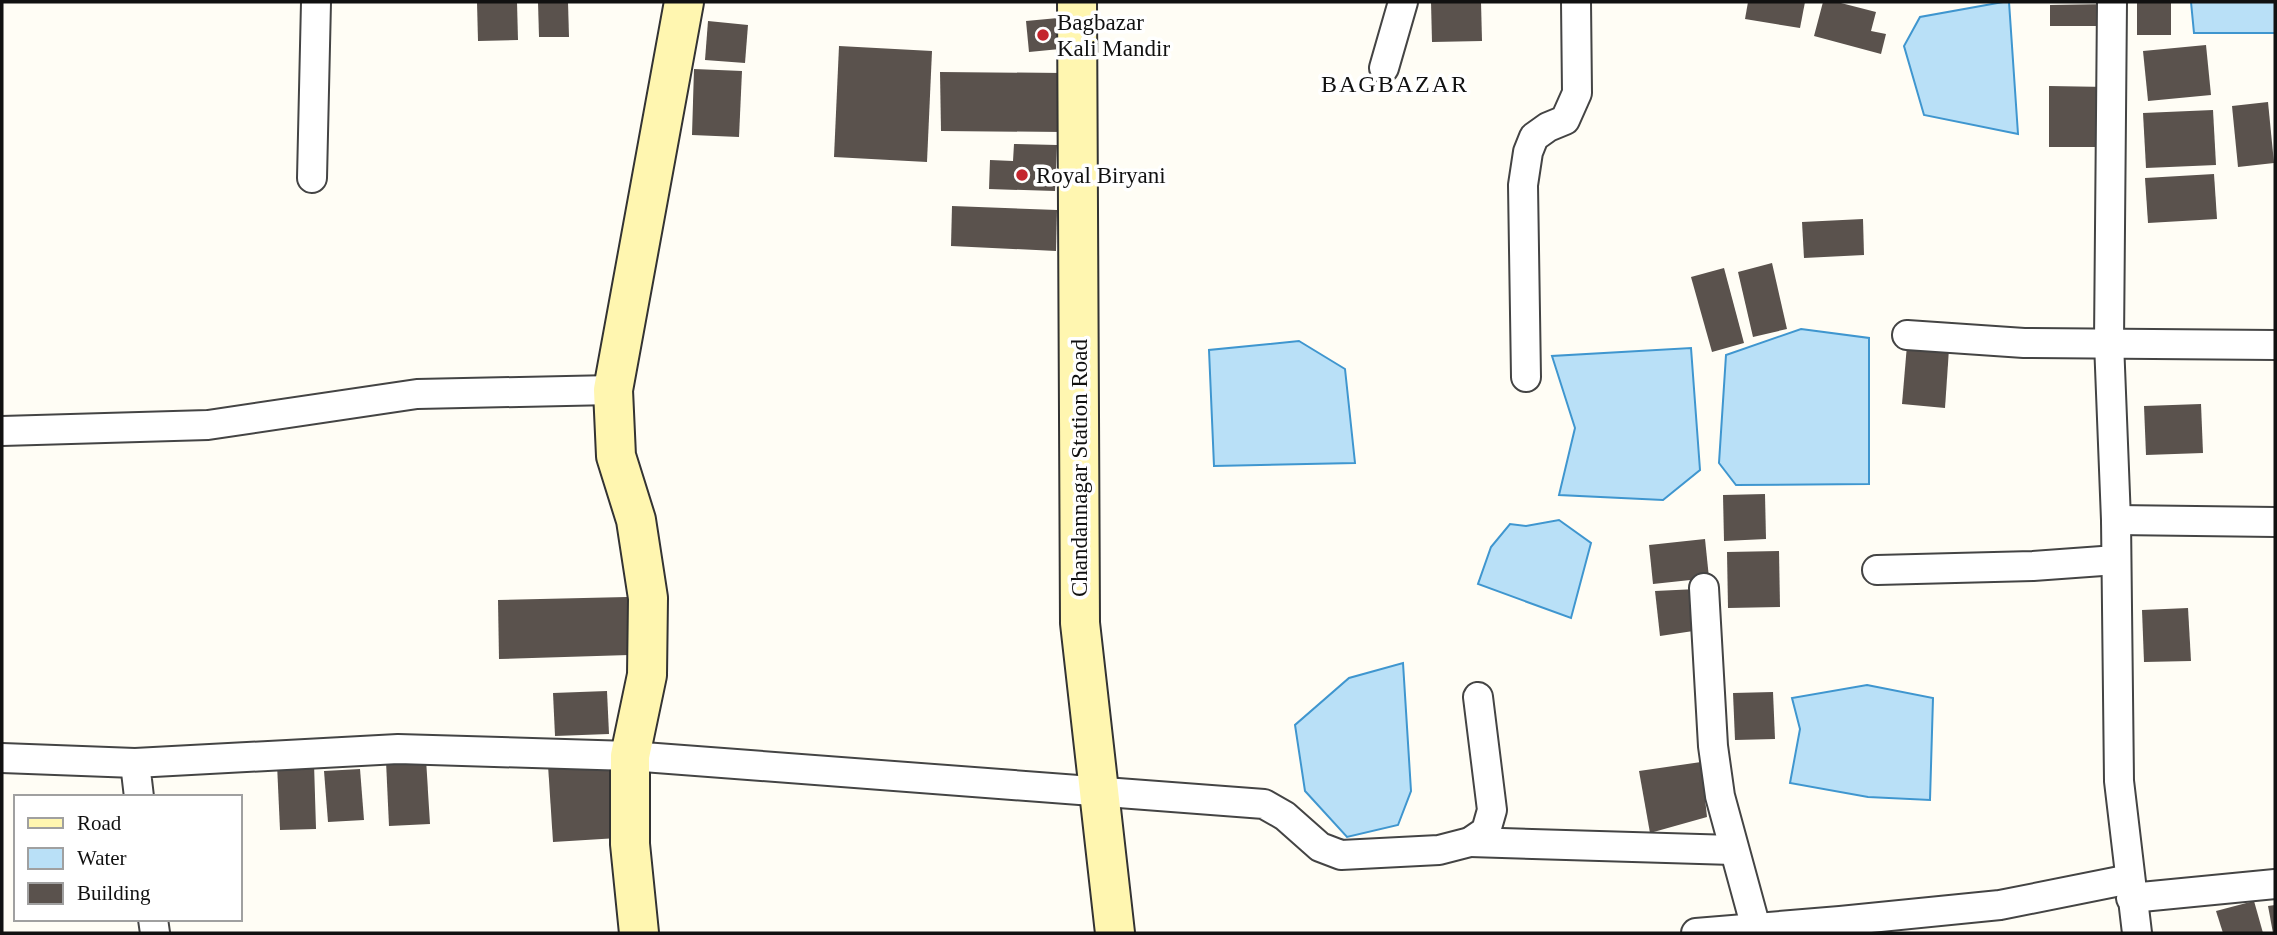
<svg xmlns="http://www.w3.org/2000/svg" width="2277" height="935" font-family="Georgia,serif">
<rect width="100%" height="100%" fill="#fffdf5"/>
<g fill="#b9e0f7" stroke="#3f96cf" stroke-width="2">
<path d="M2003,2H2009L2018,134L1924,115L1904,46L1920,17Z"/>
<path d="M2191,2H2275V33H2194Z"/>
<path d="M1801,329L1869,338V484L1736,485L1719,463L1726,355Z"/>
<path d="M1299,341L1345,369L1355,463L1214,466L1209,350Z"/>
<path d="M1691,348L1700,470L1663,500L1559,495L1575,428L1552,356Z"/>
<path d="M1559,520L1591,543L1571,618L1478,584L1491,547L1510,524L1526,526Z"/>
<path d="M1403,663L1411,791L1398,825L1347,837L1305,791L1295,725L1349,678Z"/>
<path d="M1867,685L1933,698L1930,800L1868,797L1790,783L1800,729L1792,698Z"/>
</g>
<g fill="#5a524d">
<path d="M477,2H517L518,40L478,41Z"/>
<path d="M538,2H568L569,37H539Z"/>
<path d="M1431,2H1481L1482,41L1432,42Z"/>
<path d="M1748,2H1805L1800,28L1745,19Z"/>
<path d="M1823,2H1837L1876,12L1871,31L1886,34L1881,54L1814,36Z"/>
<rect x="2137" y="2" width="34" height="33"/>
<path d="M2110,4V26H2050V5Z"/>
<path d="M1058,18L1060,49L1029,52L1026,21Z"/>
<path d="M708,21L748,25L745,63L705,60Z"/>
<path d="M2206,45L2211,95L2148,101L2143,51Z"/>
<path d="M839,46L932,51L927,162L834,157Z"/>
<path d="M694,69L742,71L739,137L692,135Z"/>
<path d="M940,72L1063,73V132L941,131Z"/>
<path d="M2049,86L2108,87V147H2049Z"/>
<path d="M2268,102L2274,163L2238,167L2232,106Z"/>
<path d="M2213,110L2216,165L2146,168L2143,113Z"/>
<path d="M1014,144L1057,145L1055,191L989,189L990,160L1013,161Z"/>
<path d="M2214,174L2217,219L2148,223L2145,178Z"/>
<path d="M952,206L1057,210L1056,251L951,246Z"/>
<path d="M1863,219L1864,255L1804,258L1802,222Z"/>
<path d="M1772,263L1787,329L1753,337L1738,272Z"/>
<path d="M1724,268L1744,343L1712,352L1691,277Z"/>
<path d="M1907,345L1949,349L1945,408L1902,404Z"/>
<path d="M2201,404L2203,453L2146,455L2144,406Z"/>
<path d="M1765,494L1766,539L1724,541L1723,495Z"/>
<path d="M1705,539L1709,578L1653,584L1649,545Z"/>
<path d="M1779,551L1780,607L1728,608L1727,552Z"/>
<path d="M1697,589L1700,630L1660,636L1655,591Z"/>
<path d="M627,597L629,655L499,659L498,600Z"/>
<path d="M2188,608L2191,661L2144,662L2142,610Z"/>
<path d="M607,691L609,734L555,736L553,693Z"/>
<path d="M1773,692L1775,739L1735,740L1733,693Z"/>
<path d="M426,759L430,824L389,826L386,761Z"/>
<path d="M613,761L618,838L553,842L548,765Z"/>
<path d="M1701,762L1707,817L1650,833L1639,771Z"/>
<path d="M314,763L316,829L280,830L277,764Z"/>
<path d="M360,769L364,820L328,822L324,771Z"/>
<path d="M2254,901L2263,933H2223L2216,911Z"/>
<path d="M2275,905V933H2273L2268,906Z"/>
</g>
<g fill="none" stroke-linecap="round" stroke-linejoin="round">
<defs>
<g id="street">
<path d="M2112,2L2109,342L2116,520L2119,781L2137,933"/>
<path d="M1384,68L1403,2"/>
<path d="M312,178L316,2"/>
<path d="M1907,335L2024,343L2275,345"/>
<path d="M1526,377L1523,185L1528,152L1534,137L1548,127L1565,120L1577,93L1576,2"/>
<path d="M2,431L208,425L417,394L613,390"/>
<path d="M2116,520L2275,522"/>
<path d="M1877,570L2033,566L2116,560"/>
<path d="M1704,588L1713,746L1720,796L1756,928"/>
<path d="M2,758L135,763"/>
<path d="M139,797L135,763L398,749L630,756L1264,804L1285,816L1320,847L1341,855L1439,850L1470,842L1486,831L1492,810L1478,697"/>
<path d="M1470,842L1733,850"/>
<path d="M2131,898L2275,884"/>
<path d="M153,919L155,933"/>
<path d="M1696,933L1840,921L2000,905L2130,879"/>
</g>
<g id="secondary">
<path d="M1077,2L1080,623L1115,933"/>
<path d="M639,933L630,844V756L647,675L648,598L636,520L616,456L613,390L684,2"/>
</g>
</defs>
<use href="#street" stroke="#444" stroke-width="32"/>
<use href="#secondary" stroke="#333" stroke-width="42"/>
<use href="#street" stroke="#fff" stroke-width="28"/>
<use href="#secondary" stroke="#fff6b0" stroke-width="38"/>
</g>
<g fill="#c4262e" stroke="#fff" stroke-width="2.5">
<circle cx="1043" cy="35" r="7"/>
<circle cx="1022" cy="175" r="7"/>
</g>
<g text-anchor="middle" stroke-width="7" stroke-linejoin="round" paint-order="stroke">
<g font-size="23" fill="#111" stroke="#fff" text-anchor="start">
<text x="1057" y="30">Bagbazar<tspan x="1057" dy="26">Kali Mandir</tspan></text>
<text x="1036" y="183">Royal Biryani</text>
</g>
<g font-size="23" fill="#111" stroke="#fff">
<text transform="translate(1079 468) rotate(-90)" y="8">Chandannagar Station Road</text>
</g>
<g font-size="24" letter-spacing="2" fill="#111" stroke="#fff">
<text x="1395" y="92">BAGBAZAR</text>
</g>
</g>
<rect width="2277" height="935" fill="none" stroke="#111111" stroke-width="7"/>
<rect x="14" y="795" width="228" height="126" fill="#ffffff" stroke="#a0a0a0" stroke-width="2"/>
<rect x="28" y="818" width="35" height="10" fill="#fff6b0" stroke="#a0a0a0" stroke-width="2"/>
<text x="77" y="830" font-size="21" fill="#111111">Road</text>
<rect x="28" y="848" width="35" height="21" fill="#b9e0f7" stroke="#a0a0a0" stroke-width="2"/>
<text x="77" y="865" font-size="21" fill="#111111">Water</text>
<rect x="28" y="883" width="35" height="21" fill="#5a524d" stroke="#a0a0a0" stroke-width="2"/>
<text x="77" y="900" font-size="21" fill="#111111">Building</text>
</svg>
